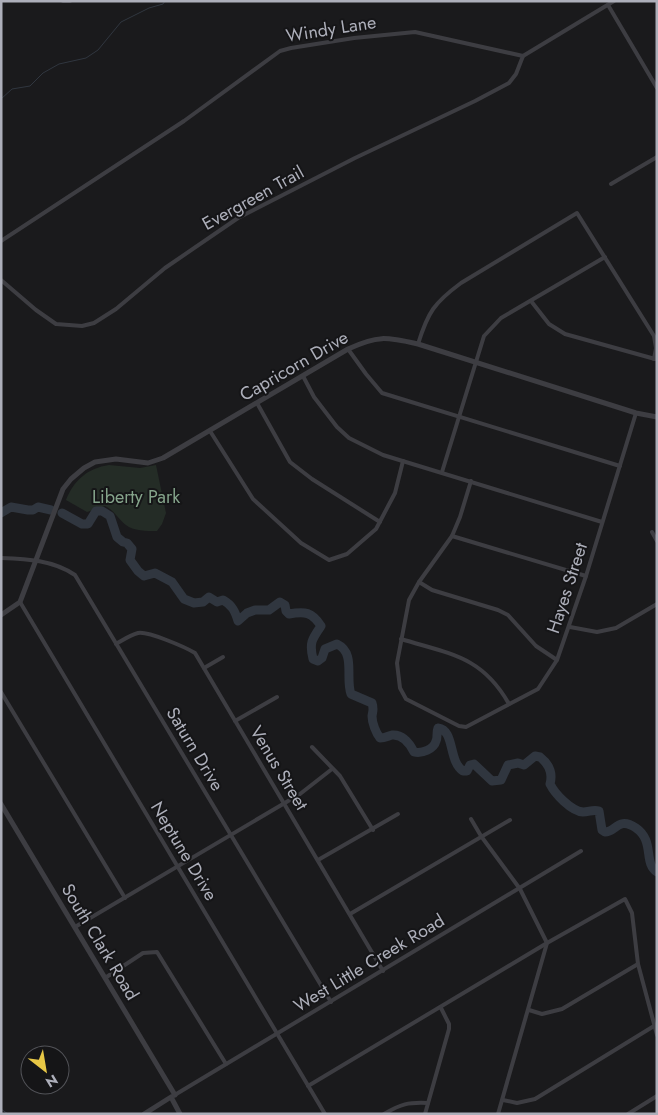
<svg xmlns="http://www.w3.org/2000/svg" width="658" height="1115" font-family="Jost,sans-serif">
<rect width="100%" height="100%" fill="#1a1a1c"/>
<path fill="#242c26" d="M109,465L140,468L156,465L166,513L162,524L157,531C147,531 133,531 126,525C118,519 114,510 105,506L87,512L66,500C74,480 88,468 109,465Z"/>
<g fill="none" stroke-linecap="round" stroke-linejoin="round">
<g stroke="#30363f" stroke-width="1">
<path d="M1,99L12,89L30,86L43,73L59,64L86,58L98,50L121,22L149,8L163,4L165,1"/>
<path d="M1,1109L8,1114"/>
</g>
<g stroke="#30363f" stroke-width="9">
<path d="M1,513L11,507L28,510H33L38,507L51,510"/>
<path d="M62,513L82,524H88L96,511H102L110,516L117,537L123,542L127,543L132,549L130,560L138,571L144,576L155,573L172,582L184,599L194,603L203,602L209,597L217,602L223,600C232,605 235,611 238,621L247,613L255,610H269L280,602L285,605L286,611L289,614C305,611 312,612 321,626C312,639 309,643 313,659L318,661L322,658L325,649L337,644C356,653 345,678 351,694L372,703C374,709 373,710 372,716C372,723 376,733 380,738C385,738 388,736 392,735C403,734 410,744 414,752C422,754 434,749 436,741C438,737 436,733 438,728C455,730 448,761 463,771H467L470,765L474,764L492,781L501,780L508,765L518,763L524,765L535,756L540,757C549,764 553,773 550,784C555,794 571,811 583,812C589,812 593,809 599,811L602,830L605,832C616,832 618,816 636,828C655,841 643,863 657,872"/>
</g>
<g stroke="#3d3d42" stroke-width="4">
<path d="M63,1H70"/>
<path d="M608,5L657,88"/>
<path d="M611,184L657,157"/>
<path d="M1,241L184,121L280,51L291,48L354,38L415,32L523,56L614,1"/>
<path d="M1,280L36,310L56,324L82,326L94,323L116,309L165,268L238,218L355,158L475,101L509,83L516,74L523,56"/>
<path d="M531,301L549,324L565,334L655,359"/>
<path d="M418,344C428,312 434,303 461,283L577,213L654,336L656,348L654,359"/>
<path d="M348,349L366,374L382,393L620,466"/>
<path d="M303,376L314,397L337,427L349,438L383,455L602,522"/>
<path d="M257,403L290,462L312,479L380,522"/>
<path d="M210,431L253,499L301,543L329,560L347,554L376,529L395,493L403,461"/>
<path d="M442,472L484,336L501,318L605,257"/>
<path d="M471,481L460,517L452,536L419,582L409,600L397,663L400,688L406,699L459,726L466,727L538,689L557,660L586,576L636,413"/>
<path d="M652,532L657,541"/>
<path d="M452,536L586,576"/>
<path d="M1,558C27,559 53,560 75,575L331,1002"/>
<path d="M419,582L432,590L498,610L508,615L536,646L557,660"/>
<path d="M20,602L325,1114"/>
<path d="M570,627L597,632L616,628L657,604"/>
<path d="M401,639C450,654 482,656 509,704"/>
<path d="M116,644C123,640 130,635 138,633C148,631 185,647 195,653L383,971"/>
<path d="M204,668L223,657"/>
<path d="M1,692L125,898"/>
<path d="M235,721L277,697"/>
<path d="M312,747L340,776L373,830"/>
<path d="M471,819L481,836L520,889L547,943L498,1114"/>
<path d="M318,860L398,814"/>
<path d="M350,914L510,820"/>
<path d="M75,927L300,794L332,769"/>
<path d="M105,978L143,953L157,952L226,1064"/>
<path d="M529,1010L542,1014L562,1009L638,964"/>
<path d="M308,1086L547,943L625,899L632,913L638,964L657,1035"/>
<path d="M173,1096L581,851"/>
<path d="M503,1100L517,1103L535,1099L654,1026"/>
<path d="M384,1114C401,1104 408,1102 428,1103"/>
<path d="M425,1114L449,1029V1024L441,1008"/>
<path d="M628,1114L657,1096"/>
</g>
<g stroke="#3d3d42" stroke-width="5">
<path d="M1,615L20,602L63,489L71,479L84,468L95,462L116,459L148,463L163,458L348,349C378,335 386,337 418,344L636,413L657,417"/>
<path d="M1,804L175,1095"/>
<path d="M144,1114L171,1097L180,1114"/>
</g>
</g>
<g text-anchor="middle" stroke-width="4" stroke-linejoin="round" paint-order="stroke">
<g font-size="18" fill="#adafba" stroke="#151517">
<text transform="translate(331 29) rotate(-9)" y="6">Windy Lane</text>
<text transform="translate(253 198) rotate(-29)" y="6">Evergreen Trail</text>
<text transform="translate(294 366) rotate(-30)" y="6">Capricorn Drive</text>
<text transform="translate(567 588) rotate(-72)" y="6">Hayes Street</text>
<text transform="translate(195 749) rotate(59)" y="6">Saturn Drive</text>
<text transform="translate(279 768) rotate(59)" y="6">Venus Street</text>
<text transform="translate(184 851) rotate(59)" y="6">Neptune Drive</text>
<text transform="translate(100 942) rotate(59)" y="6">South Clark Road</text>
<text transform="translate(369 963) rotate(-31)" y="6">West Little Creek Road</text>
</g>
<g font-size="18" fill="#85a48b" stroke="#151517">
<text x="136" y="503">Liberty Park</text>
</g>
</g>
<rect width="658" height="1115" fill="none" stroke="#adafba" stroke-width="5"/>
<g transform="translate(45 1070) rotate(149)"><circle r="24" fill="#151517" stroke="#525358"/>
<path d="M0-4L9 19L0 12L-9 19Z" fill="#e7c746"/>
<text y="-8" font-size="14" font-weight="bold" text-anchor="middle" fill="#adafba">N</text>
</g>
</svg>
